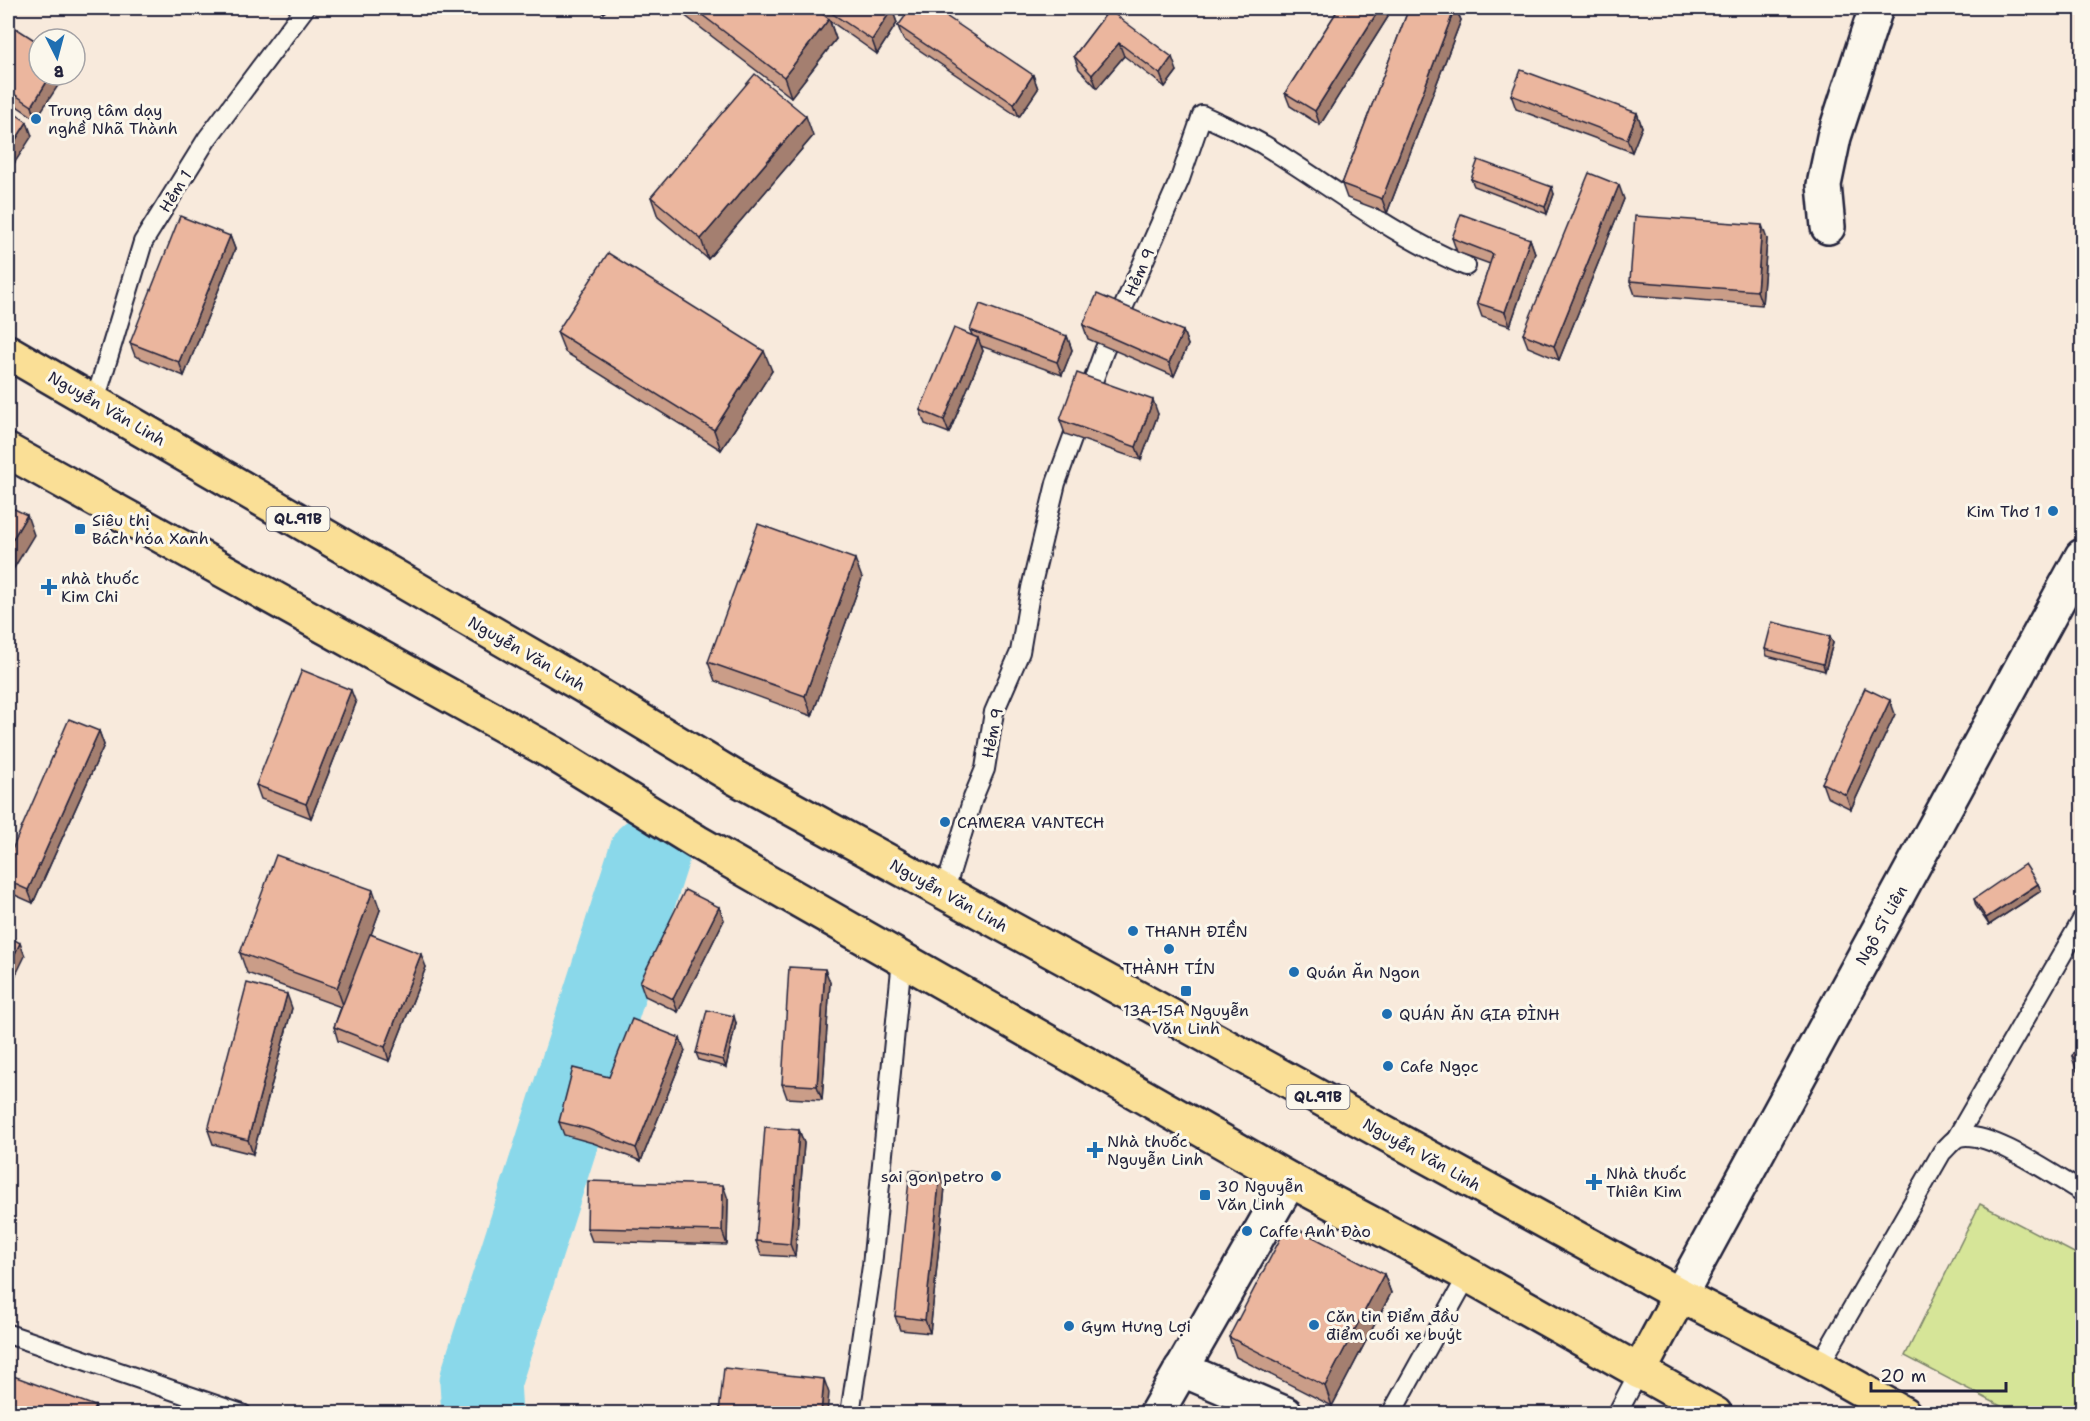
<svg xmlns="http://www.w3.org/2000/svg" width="2090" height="1421" font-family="'Shantell Sans',sans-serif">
<rect width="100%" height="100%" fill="#f8eadc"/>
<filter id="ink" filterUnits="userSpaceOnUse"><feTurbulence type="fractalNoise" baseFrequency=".0167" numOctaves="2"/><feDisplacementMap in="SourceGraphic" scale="12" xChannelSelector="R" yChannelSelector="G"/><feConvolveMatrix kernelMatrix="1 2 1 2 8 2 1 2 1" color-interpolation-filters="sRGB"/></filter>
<g filter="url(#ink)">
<path fill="#d6e598" stroke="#7c846a" stroke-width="1.5" d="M1980,1204L2082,1257V1413H2014L1905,1356Z"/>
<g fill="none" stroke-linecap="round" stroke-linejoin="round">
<path stroke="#8ad8ea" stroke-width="81" d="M482,1414L480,1382L649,855"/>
<defs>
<g id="lane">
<path d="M95,401L143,242L207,139L305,8"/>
<path d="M944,893L973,798L985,769L994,712L1020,652L1031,588L1056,483L1104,351L1180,179L1202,115C1223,125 1245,134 1264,145C1331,186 1393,236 1466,266"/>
<path d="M1957,1137L2082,920"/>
<path d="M8,1334L242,1414"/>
<path d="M1819,1366L1942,1152C1947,1148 1953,1139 1959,1137C1988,1129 2056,1177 2082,1192"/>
<path d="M850,1414L872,1266L902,959"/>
<path d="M1391,1414L1468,1275"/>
<path d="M1617,1414L1639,1372"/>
</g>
<g id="street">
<path d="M1828,227L1824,185L1834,137L1876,8"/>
<path d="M1680,1295L2082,556"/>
<path d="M1181,1369L1286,1414"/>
<path d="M1156,1414L1290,1180"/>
</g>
<g id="highway">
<path d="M8,352L587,688L734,777L1680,1295L1819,1366L1904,1414"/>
<path d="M8,451L553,753L697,842L902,959L1290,1180L1468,1275L1715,1414"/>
<path d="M1639,1372L1680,1295"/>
</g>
</defs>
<use href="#lane" stroke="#22223b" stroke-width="22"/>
<use href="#street" stroke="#22223b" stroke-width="38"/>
<use href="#highway" stroke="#22223b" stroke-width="38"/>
<use href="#lane" stroke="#fbf7ec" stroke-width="18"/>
<use href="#street" stroke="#fbf7ec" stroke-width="33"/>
<use href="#highway" stroke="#fadf96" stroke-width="33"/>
</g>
<g fill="#ca9d88" stroke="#22223b" stroke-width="1.5">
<path d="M596,8H607L604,13Z"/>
<path d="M675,8H889L892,9L897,23L877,54L830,21L836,39L791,97Z"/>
<path d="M1339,8H1384L1388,17L1320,125L1290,106L1285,93Z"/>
<path d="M1409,8H1456L1461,20L1387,213L1347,198L1342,184Z"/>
<path d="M1109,10L1177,71L1165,87L1124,56L1097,88L1079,69L1074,56Z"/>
<path d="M8,23L36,119L8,100Z"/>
<path d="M898,26L1033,75L1038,89L1019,117L903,39Z"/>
<path d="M1511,95L1637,113L1642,127L1632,152L1516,109Z"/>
<path d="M813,136L708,259L658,217L651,197Z"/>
<path d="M1471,179L1554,194L1547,214L1474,186Z"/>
<path d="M1624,199L1559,360L1528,347L1523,334Z"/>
<path d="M230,236L235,249L184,376L135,356L130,343Z"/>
<path d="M1452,238L1530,239L1535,253L1510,326L1482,317L1477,303L1490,264L1457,252Z"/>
<path d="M1767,239L1762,305L1635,295L1630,281Z"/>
<path d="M1083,325L1183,331L1188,345L1174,376L1088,339Z"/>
<path d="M970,330L1067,336L1072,350L1062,375L981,346L983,351L949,433L925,424L920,410L972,335Z"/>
<path d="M557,332L772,371L721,450L565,352Z"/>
<path d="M1158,414L1141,460L1065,434L1060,420Z"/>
<path d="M862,578L812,716L715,681L708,662Z"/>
<path d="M1833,643L1825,671L1767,656L1765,649Z"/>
<path d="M356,703L311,818L261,799L256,785Z"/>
<path d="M1895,714L1851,809L1827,797L1822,783Z"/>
<path d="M99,731L104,745L33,903L8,892V859Z"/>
<path d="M2038,884L2041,891L1989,925L1976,906L1974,899Z"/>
<path d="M719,907L724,920L678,1012L645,996L640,982Z"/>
<path d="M380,910L371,934L426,967L389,1061L338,1041L334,1027L341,1007L247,973L240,953Z"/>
<path d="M830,982L822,1100L787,1098L782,1084Z"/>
<path d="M292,1008L253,1154L213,1144L208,1130Z"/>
<path d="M736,1023L726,1067L699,1060L696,1053Z"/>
<path d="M2082,1038V1074L2077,1071L2072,1057Z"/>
<path d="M685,1051L641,1161L593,1143L564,1135L559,1122L609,1077Z"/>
<path d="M799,1130L804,1143L795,1257L761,1255L756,1241Z"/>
<path d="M945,1187L930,1333L900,1330L895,1316Z"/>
<path d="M728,1199L727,1245L592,1241L587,1228Z"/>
<path d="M1384,1274L1391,1293L1332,1406L1236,1357L1229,1337Z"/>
</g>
<g fill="#a47f6f" stroke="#22223b" stroke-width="1.5">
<path d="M602,8H607L604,13Z"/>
<path d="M1380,8H1384L1388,17L1320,125L1315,111Z"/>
<path d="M1455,8L1461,20L1387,213L1382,199Z"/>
<path d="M892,9L897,23L877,54L872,40Z"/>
<path d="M829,19L836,39L791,97L784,77Z"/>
<path d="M1119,43L1124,56L1097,88L1092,75Z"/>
<path d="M1172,57L1177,71L1165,87L1160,74Z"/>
<path d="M51,75H65L36,119L32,106Z"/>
<path d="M1033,75L1038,89L1019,117L1014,104Z"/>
<path d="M1637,113L1642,127L1632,152L1627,139Z"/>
<path d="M806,116L813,136L708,259L701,239Z"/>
<path d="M27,122L32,136L8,173V152Z"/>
<path d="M1619,185L1624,199L1559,360L1554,346Z"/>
<path d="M1552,187L1554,194L1547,214L1545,207Z"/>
<path d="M1762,225L1767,239L1762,305L1757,291Z"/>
<path d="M230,236L235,249L184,376L179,362Z"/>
<path d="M1530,239L1535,253L1510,326L1505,312Z"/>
<path d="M1183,331L1188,345L1174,376L1169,363Z"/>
<path d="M1067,336L1072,350L1062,375L1057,362Z"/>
<path d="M978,338L983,351L949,433L944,420Z"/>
<path d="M764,351L772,371L721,450L714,430Z"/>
<path d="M1153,400L1158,414L1141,460L1136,447Z"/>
<path d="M27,515L34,535L8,578V547Z"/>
<path d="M855,559L862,578L812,716L805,696Z"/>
<path d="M1830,636L1833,643L1825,671L1823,664Z"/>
<path d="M351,690L356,703L311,818L306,804Z"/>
<path d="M1890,700L1895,714L1851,809L1846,795Z"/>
<path d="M99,731L104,745L33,903L28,890Z"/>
<path d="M2038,884L2041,891L1989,925L1986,918Z"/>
<path d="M373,890L380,910L344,1008L337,988Z"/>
<path d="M719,907L724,920L678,1012L673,999Z"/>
<path d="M20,943L25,956L8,991V968Z"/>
<path d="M421,954L426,967L389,1061L385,1047Z"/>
<path d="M825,969L830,982L822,1100L817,1086Z"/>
<path d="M287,994L292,1008L253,1154L248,1140Z"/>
<path d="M734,1016L736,1023L726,1067L723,1060Z"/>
<path d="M680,1038L685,1051L641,1161L636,1148Z"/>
<path d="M799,1130L804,1143L795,1257L790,1244Z"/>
<path d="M940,1173L945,1187L930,1333L925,1320Z"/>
<path d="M723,1185L728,1199L727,1245L722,1231Z"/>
<path d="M1384,1274L1391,1293L1332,1406L1325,1386Z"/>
<path d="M824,1379L829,1393L827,1413H821Z"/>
<path d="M95,1406L98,1413H92Z"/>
</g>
<g fill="#ebb69e" stroke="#22223b" stroke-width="1.5">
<path d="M693,8H814L829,19L784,77Z"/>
<path d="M824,8H889L892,9L872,40Z"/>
<path d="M911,8H934L1033,75L1014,104L898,26Z"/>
<path d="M1339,8H1380L1315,111L1285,93Z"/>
<path d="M1409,8H1455L1382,199L1342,184Z"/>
<path d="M1109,10L1172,57L1160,74L1119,43L1092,75L1074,56Z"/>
<path d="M8,23L39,43V75H51L32,106L8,90Z"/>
<path d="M1521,70L1637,113L1627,139L1511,95Z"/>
<path d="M755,74L806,116L701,239L651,197Z"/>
<path d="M8,109L27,122L8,152Z"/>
<path d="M1478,160L1552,187L1545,207L1471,179Z"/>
<path d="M1589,173L1619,185L1554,346L1523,334Z"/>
<path d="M1461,214L1530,239L1505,312L1477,303L1493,254L1452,238Z"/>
<path d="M180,216L230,236L179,362L130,343Z"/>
<path d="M1635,216L1762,225L1757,291L1630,281Z"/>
<path d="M608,253L764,351L714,430L557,332Z"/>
<path d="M1097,294L1183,331L1169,363L1083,325Z"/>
<path d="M980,304L1067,336L1057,362L970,330Z"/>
<path d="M954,328L978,338L944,420L920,410Z"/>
<path d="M1077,373L1153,400L1136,447L1060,420Z"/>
<path d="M8,506L27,515L8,547Z"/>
<path d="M758,524L855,559L805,696L708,662Z"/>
<path d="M1772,622L1830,636L1823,664L1765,649Z"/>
<path d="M302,670L351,690L306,804L256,785Z"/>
<path d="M1865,688L1890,700L1846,795L1822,783Z"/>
<path d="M69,719L99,731L28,890L8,881V859Z"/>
<path d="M276,855L373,890L337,988L240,953Z"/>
<path d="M2025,864L2038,884L1986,918L1974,899Z"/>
<path d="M685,890L719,907L673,999L640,982Z"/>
<path d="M370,934L421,954L385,1047L334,1027Z"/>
<path d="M8,936L20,943L8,968Z"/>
<path d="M789,967L825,969L817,1086L782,1084Z"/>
<path d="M247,983L287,994L248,1140L208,1130Z"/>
<path d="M707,1010L734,1016L723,1060L696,1053Z"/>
<path d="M632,1019L680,1038L636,1148L588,1129L559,1122L573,1068L609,1077Z"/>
<path d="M2082,1038V1063L2072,1057Z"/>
<path d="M765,1127L799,1130L790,1244L756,1241Z"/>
<path d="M910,1170L940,1173L925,1320L895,1316Z"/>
<path d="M588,1181L723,1185L722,1231L587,1228Z"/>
<path d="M1288,1224L1384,1274L1325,1386L1229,1337Z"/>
<path d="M724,1368L824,1379L821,1413H719Z"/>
<path d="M8,1374L95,1406L92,1413H8Z"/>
<path d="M334,1411L344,1413H334Z"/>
</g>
</g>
<g fill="#1f6fb2" stroke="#fbf7ec" stroke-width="2">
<circle cx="36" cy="119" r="6"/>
<circle cx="2053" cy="511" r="6"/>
<rect x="74" y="523" width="12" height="12" rx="3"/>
<path d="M46 578h6v6h6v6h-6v6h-6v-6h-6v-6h6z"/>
<circle cx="945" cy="822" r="6"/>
<circle cx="1133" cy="931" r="6"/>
<circle cx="1169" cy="949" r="6"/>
<circle cx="1294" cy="972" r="6"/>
<rect x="1180" y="985" width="12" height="12" rx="3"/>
<circle cx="1387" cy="1014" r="6"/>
<circle cx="1388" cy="1066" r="6"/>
<path d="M1092 1141h6v6h6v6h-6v6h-6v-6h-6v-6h6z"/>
<circle cx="996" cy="1176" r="6"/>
<path d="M1591 1173h6v6h6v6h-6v6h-6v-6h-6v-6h6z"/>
<rect x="1199" y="1189" width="12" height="12" rx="3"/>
<circle cx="1247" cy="1231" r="6"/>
<circle cx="1314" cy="1325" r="6"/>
<circle cx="1069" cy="1326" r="6"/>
</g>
<g text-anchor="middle" stroke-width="6" stroke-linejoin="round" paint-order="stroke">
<g fill="#fbf7ec" stroke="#636270" stroke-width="1.5">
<rect x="266.5" y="507" width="63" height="24" rx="4.5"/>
<rect x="1286.5" y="1085" width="63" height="24" rx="4.5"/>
</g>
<g font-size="15" font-weight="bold" fill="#22223b">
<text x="298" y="524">QL.91B</text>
<text x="1318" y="1102">QL.91B</text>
</g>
<g font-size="16" fill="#22223b" stroke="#fbf7ec" text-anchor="start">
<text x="48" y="116">Trung tâm dạy<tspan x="48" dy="18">nghề Nhã Thành</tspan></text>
<text x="2041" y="517" text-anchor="end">Kim Thơ 1</text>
<text x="92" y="526">Siêu thị<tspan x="92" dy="18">Bách hóa Xanh</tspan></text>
<text x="61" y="584">nhà thuốc<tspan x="61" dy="18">Kim Chi</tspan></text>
<text x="957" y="828">CAMERA VANTECH</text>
<text x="1145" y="937">THANH ĐIỀN</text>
<text x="1169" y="974" text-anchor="middle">THÀNH TÍN</text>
<text x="1306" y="978">Quán Ăn Ngon</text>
<text x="1186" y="1016" text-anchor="middle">13A-15A Nguyễn<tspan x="1186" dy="18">Văn Linh</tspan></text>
<text x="1399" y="1020">QUÁN ĂN GIA ĐÌNH</text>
<text x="1400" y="1072">Cafe Ngọc</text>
<text x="1107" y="1147">Nhà thuốc<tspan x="1107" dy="18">Nguyễn Linh</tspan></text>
<text x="1606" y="1179">Nhà thuốc<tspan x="1606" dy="18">Thiên Kim</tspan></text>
<text x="984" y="1182" text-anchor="end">sai gon petro</text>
<text x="1217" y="1192">30 Nguyễn<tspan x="1217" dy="18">Văn Linh</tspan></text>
<text x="1259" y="1237">Caffe Anh Đào</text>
<text x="1326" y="1322">Căn tin Điểm đầu<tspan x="1326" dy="18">điểm cuối xe buýt</tspan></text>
<text x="1081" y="1332">Gym Hưng Lợi</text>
</g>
<g font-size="16" fill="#22223b" stroke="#fbf7ec">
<text transform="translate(175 191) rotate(-58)" y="6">Hẻm 1</text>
<text transform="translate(1139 272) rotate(-66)" y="6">Hẻm 9</text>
<text transform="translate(107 408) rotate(30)" y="6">Nguyễn Văn Linh</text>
<text transform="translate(527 653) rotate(30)" y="6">Nguyễn Văn Linh</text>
<text transform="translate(992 733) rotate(-78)" y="6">Hẻm 9</text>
<text transform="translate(949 895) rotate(29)" y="6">Nguyễn Văn Linh</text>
<text transform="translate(1881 925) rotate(-61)" y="6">Ngô Sĩ Liên</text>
<text transform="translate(1422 1154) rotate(29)" y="6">Nguyễn Văn Linh</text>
</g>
</g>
<rect width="2090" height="1421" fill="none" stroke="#fbf7ec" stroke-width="30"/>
<rect x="15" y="15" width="2060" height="1391" fill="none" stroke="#22223b" stroke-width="2" filter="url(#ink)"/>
<g transform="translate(57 57) rotate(174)"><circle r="28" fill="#fbf7ec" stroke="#a4a2a5" stroke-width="1.5"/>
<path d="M0-4.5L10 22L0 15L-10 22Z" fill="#1f6fb2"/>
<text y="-9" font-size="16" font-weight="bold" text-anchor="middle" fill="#22223b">B</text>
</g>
<path d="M1871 1382v9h135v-9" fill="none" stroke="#22223b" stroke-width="3"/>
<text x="1880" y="1382" font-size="18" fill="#22223b" stroke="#fbf7ec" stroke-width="4.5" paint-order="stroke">20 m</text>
</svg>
